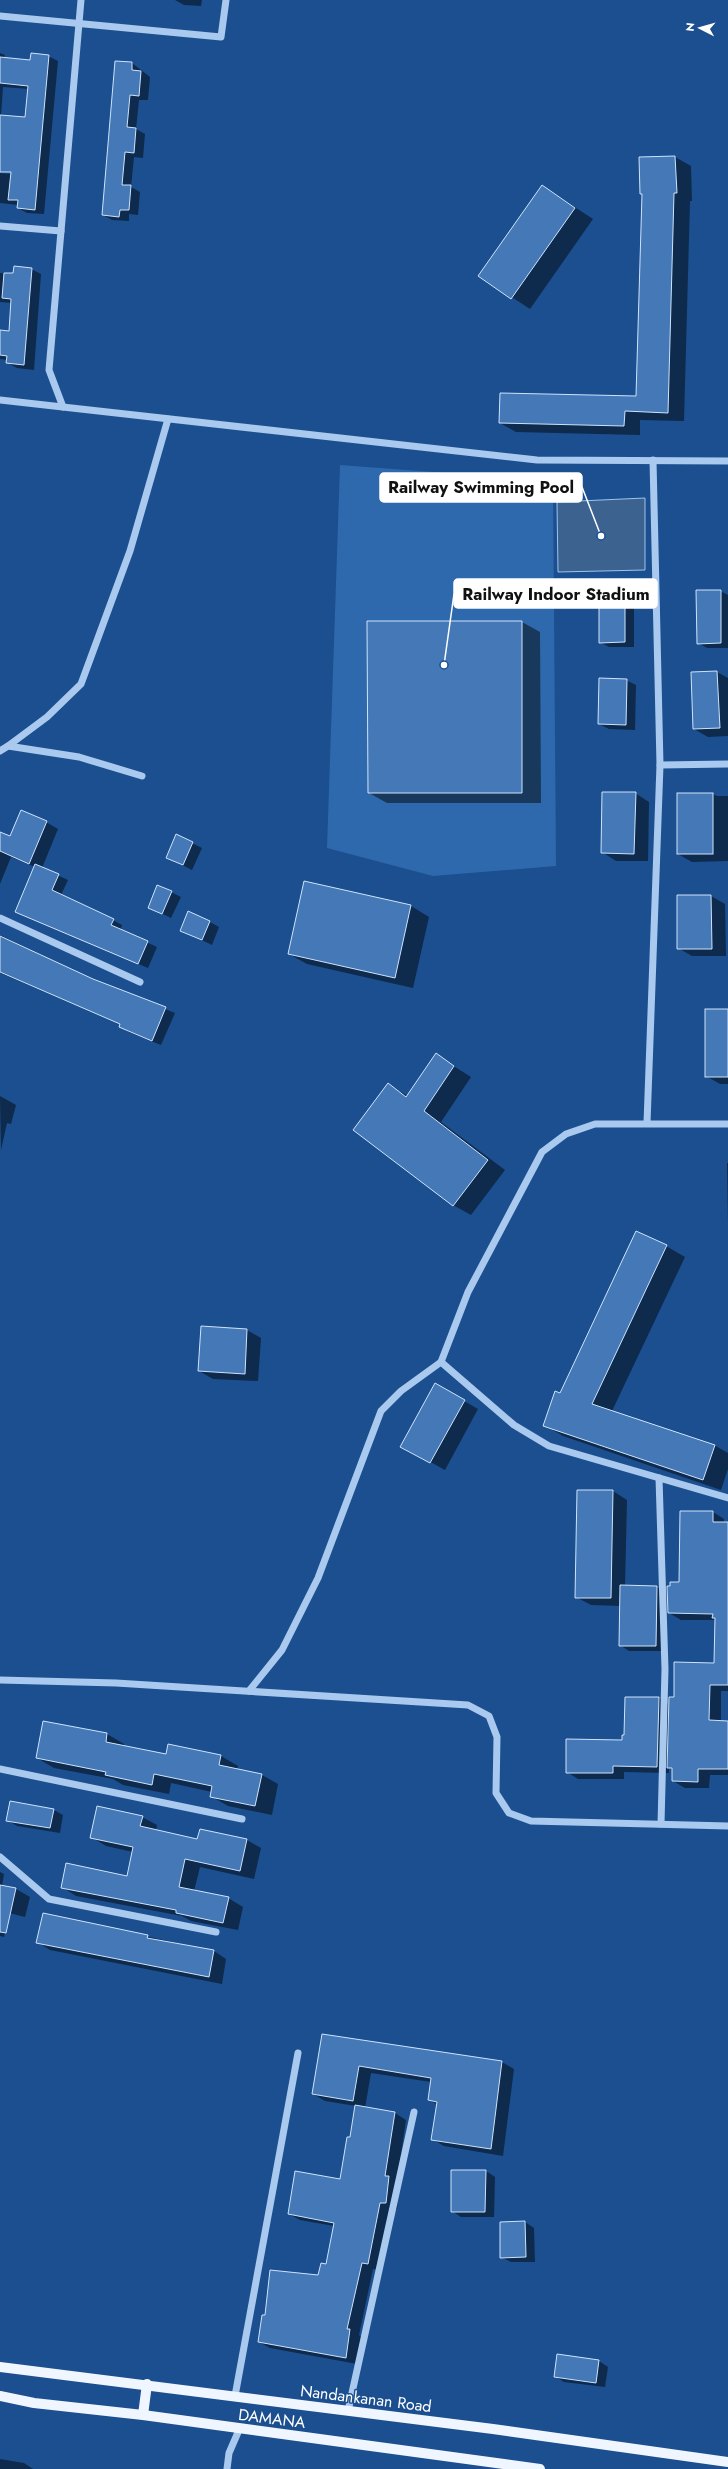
<svg xmlns="http://www.w3.org/2000/svg" width="728" height="2469" font-family="Jost,sans-serif">
<rect width="100%" height="100%" fill="#1b4f8f"/>
<path fill="#2e69ad" d="M340,465L553,481L556,866L433,876L327,848Z"/>
<path fill="#3c6290" stroke="#9cc4f0" d="M645,498V570L558,572L557,502Z"/>
<g fill="#0007" fill-rule="evenodd">
<path d="M175,0H202L201,6L184,5Z"/>
<path d="M0,53L5,55L4,59L31,61L48,56L58,61L44,214L27,213L18,208V205L0,203V173L20,175L0,146ZM3,87L29,89L26,118L1,116Z"/>
<path d="M116,62L132,63L150,77L148,100H139L136,129L145,134L143,158L134,157L131,187L140,192L138,215L129,214V221L112,220L103,215Z"/>
<path d="M675,157L691,166L692,201H690L684,421L640,420V435L516,432L500,423L637,398L643,194L640,158Z"/>
<path d="M542,186L593,219L530,309L480,276Z"/>
<path d="M31,269L41,274L34,370L17,368L8,363V360L0,359V330L10,331L12,303L0,302V273L14,274Z"/>
<path d="M720,591L728,595V648H707L698,643Z"/>
<path d="M624,592L634,597V647H609L600,642Z"/>
<path d="M522,622L540,632L541,803H387L369,793Z"/>
<path d="M717,672L728,678V736L708,737L694,729L692,673Z"/>
<path d="M626,680L636,685L635,730L609,729L599,724Z"/>
<path d="M635,793L649,802L648,861H616L602,852Z"/>
<path d="M712,794L717,796H728V861L692,862L678,854Z"/>
<path d="M46,822L58,829L42,868L68,880L61,895L113,920L122,925L120,930L157,947L148,968L16,911L35,867L11,857L0,884V833L10,837Z"/>
<path d="M192,843L202,848L192,870L167,857Z"/>
<path d="M171,892L181,897L171,918L149,907Z"/>
<path d="M678,896H711L725,904L726,956H692L678,948Z"/>
<path d="M411,906L429,917L413,988L307,964L289,954Z"/>
<path d="M210,922L219,927L212,945L181,930Z"/>
<path d="M0,935L93,980L175,1013L161,1045L129,1032L120,1026L121,1024L0,973Z"/>
<path d="M728,1010V1084H720L706,1076Z"/>
<path d="M436,1055L471,1077L441,1122L505,1170L471,1215L453,1205L388,1085L408,1096Z"/>
<path d="M0,1096L16,1105L11,1124L7,1123L1,1150Z"/>
<path d="M727,1163H728V1225V1224Z"/>
<path d="M666,1246L685,1257L612,1411L714,1445L728,1453V1469L721,1490L563,1436L544,1425L561,1394Z"/>
<path d="M247,1330L261,1338L258,1381L213,1379L199,1371Z"/>
<path d="M464,1401L478,1409L445,1470L416,1454Z"/>
<path d="M613,1491L627,1500L625,1586L657,1587L666,1592V1651H629L620,1645L621,1606L591,1605L576,1597Z"/>
<path d="M713,1512L724,1519V1523H728V1691H721V1721L728,1722V1775H710L709,1788H685L673,1781V1770L669,1767V1773L624,1772V1779H578L567,1772L623,1741L625,1736L626,1698H659L670,1705L715,1664L716,1620H681L669,1613Z"/>
<path d="M44,1722L107,1734L124,1744V1747L167,1756H221L238,1766L237,1770L262,1775L278,1784L272,1815L228,1806L211,1796L212,1792L171,1783L169,1794L123,1785L113,1779L54,1768L37,1758Z"/>
<path d="M54,1810L63,1815L60,1833L17,1826L7,1820Z"/>
<path d="M142,1817L157,1825L156,1831L198,1840H247L261,1848L254,1879L200,1867L194,1891L228,1898L243,1907L238,1930L191,1921L182,1916L76,1896L62,1887L127,1877L133,1852L106,1846L91,1837Z"/>
<path d="M0,1872L4,1874L2,1886L16,1889L30,1897L25,1917L9,1913L4,1937L0,1936Z"/>
<path d="M44,1914L214,1951L226,1959L222,1984L50,1950L37,1942Z"/>
<path d="M323,2035L502,2062L514,2069L503,2156L444,2146L432,2139L438,2105L429,2100L431,2082L371,2073L365,2108L395,2113L406,2120L397,2182L400,2184L397,2209H391L380,2270L373,2269L359,2335L361,2337L357,2364L270,2348L259,2342L266,2316L319,2276L327,2265L334,2226L300,2220L289,2214L340,2180L351,2139L356,2106L325,2101L313,2094Z"/>
<path d="M486,2171L495,2177L494,2217H461L452,2211Z"/>
<path d="M525,2222L534,2228L535,2262H511L501,2257Z"/>
<path d="M558,2356L599,2361L608,2367L605,2387L564,2382L555,2376Z"/>
<path d="M0,2459L24,2463L33,2469H0Z"/>
</g>
<g fill="#4478b7" stroke="#cfe3fa">
<path d="M31,53L49,55L35,210L17,208L18,200H8L11,172H0V115L25,117L28,86L0,83V57L30,60Z"/>
<path d="M115,61L132,62V70L141,71L139,96L130,95L127,127L136,128L134,153L125,152L122,185H131L129,210H120L119,217L102,215Z"/>
<path d="M675,156L677,193H674L668,413L625,411L624,426L499,423L500,393L636,396L642,194H640L639,157Z"/>
<path d="M542,185L575,208L511,299L478,276Z"/>
<path d="M14,266L32,268L24,365L6,363L7,356L0,355V330L9,331L11,299L2,298L4,273H13Z"/>
<path d="M696,590H721V643L697,644Z"/>
<path d="M599,591H625V642L599,643Z"/>
<path d="M367,621H522V793H368Z"/>
<path d="M717,671L720,728L693,729L691,672Z"/>
<path d="M599,678L627,679L626,725L598,724Z"/>
<path d="M602,792H636L634,854L601,853Z"/>
<rect x="677" y="793" width="36" height="61"/>
<path d="M21,810L47,821L29,864L0,851V832L10,836Z"/>
<path d="M176,834L193,842L183,865L166,858Z"/>
<path d="M35,864L59,874L52,890L114,919L111,925L148,941L138,964L15,912Z"/>
<path d="M304,881L411,905L395,978L288,954Z"/>
<path d="M157,885L172,891L162,914L148,908Z"/>
<path d="M677,895H711L712,949H677Z"/>
<path d="M188,911L210,921L202,940L180,931Z"/>
<path d="M0,936L93,979L166,1007L152,1041L119,1027L120,1024L0,972Z"/>
<rect x="705" y="1009" width="23" height="68"/>
<path d="M436,1053L454,1066L424,1111L488,1160L453,1206L353,1130L388,1083L406,1097Z"/>
<path d="M636,1231L667,1245L592,1404L715,1445L703,1480L543,1426L555,1391L560,1393Z"/>
<path d="M201,1326L247,1329L245,1374L198,1371Z"/>
<path d="M435,1383L465,1400L430,1463L400,1447Z"/>
<path d="M577,1490H613L611,1598H575Z"/>
<path d="M680,1511H713V1522H728V1685H710L709,1720L728,1721V1769H698V1782L672,1781V1768H667L669,1697H674V1662L714,1663L715,1618H712L713,1614L668,1613L667,1586H670V1582H679Z"/>
<path d="M620,1585L657,1586L656,1646H619Z"/>
<path d="M625,1697H659L657,1767L613,1766V1773H566V1739L622,1740V1735H624Z"/>
<path d="M43,1721L107,1733L106,1742L166,1754L168,1744L221,1755L219,1765L262,1774L255,1806L210,1797L212,1786L154,1774L152,1785L105,1775L106,1772L36,1758Z"/>
<path d="M10,1801L54,1809L50,1828L6,1821Z"/>
<path d="M97,1806L143,1816L140,1826L197,1839L200,1829L247,1839L240,1871L185,1859L179,1887L229,1897L223,1923L176,1913V1910L61,1888L66,1863L127,1876L133,1847L90,1838Z"/>
<path d="M0,1885L16,1888L6,1933L0,1932Z"/>
<path d="M43,1913L148,1935L147,1938L214,1950L209,1977L36,1943Z"/>
<path d="M322,2034L502,2061L491,2149L431,2140L437,2102L428,2100L431,2078L359,2066L353,2101L312,2094Z"/>
<path d="M355,2105L395,2112L385,2176H389L386,2203H380L368,2264L362,2263L347,2329H350L346,2358L258,2342L262,2315H265L270,2270L318,2275L321,2263L326,2264L334,2223L288,2214L295,2171L340,2179L347,2137H350Z"/>
<path d="M451,2170H486L485,2212H451Z"/>
<path d="M525,2221L526,2257L500,2258V2222Z"/>
<path d="M557,2354L599,2360L596,2383L554,2377Z"/>
</g>
<g fill="none" stroke-linecap="round" stroke-linejoin="round">
<g stroke="#a9c9ee" stroke-width="7">
<path d="M0,16L221,37L226,0"/>
<path d="M0,226L61,231"/>
<path d="M0,400L537,460L728,461"/>
<path d="M63,407L49,370L81,0"/>
<path d="M8,746L47,717L81,684L130,551L168,419"/>
<path d="M0,751L8,746L79,757L142,776"/>
<path d="M660,765L728,764"/>
<path d="M0,918L140,982"/>
<path d="M647,1123L660,765L653,460"/>
<path d="M441,1362L514,1425L549,1446L728,1498"/>
<path d="M659,1478L665,1669L661,1824"/>
<path d="M0,1680L116,1683L468,1705L489,1716L497,1737L496,1793L509,1813L531,1821L728,1826"/>
<path d="M249,1691L282,1650L318,1578L381,1411L401,1391L441,1362L468,1292L542,1152L566,1134L595,1124H728"/>
<path d="M0,1769L242,1819"/>
<path d="M0,1857L49,1899L216,1932"/>
<path d="M235,2396L298,2053"/>
<path d="M348,2411L414,2112"/>
<path d="M227,2469L229,2453L239,2430"/>
</g>
<g stroke="#f0f6ff" stroke-width="10">
<path d="M0,2367L493,2429L728,2462"/>
<path d="M0,2396L34,2403L143,2415L540,2469"/>
<path d="M143,2415L147,2384"/>
</g>
</g>
<g text-anchor="middle" stroke-width="3" stroke-linejoin="round" paint-order="stroke">
<g font-size="16" fill="#fff" stroke="#1b4f8f">
<text transform="translate(366 2398) rotate(7)" y="6">Nandankanan Road</text>
<text transform="translate(272 2418) rotate(7)" y="6">DAMANA</text>
</g>
</g>
<path fill="none" stroke="#fff" stroke-width="1.5" d="M601 536L582 487M444 665L454 594"/>
<g fill="#fff" stroke="#1b4f8f" stroke-width="1.5">
<circle cx="601" cy="536" r="4"/>
<circle cx="444" cy="665" r="4"/>
</g>
<g fill="#fff" stroke="#fff" stroke-width="1.5">
<rect x="380" y="473" width="202" height="29" rx="4"/>
<rect x="454" y="579" width="203" height="29" rx="4"/>
</g>
<g font-size="17" text-anchor="middle" font-weight="bold" fill="#111">
<text x="481" y="493">Railway Swimming Pool</text>
<text x="556" y="600">Railway Indoor Stadium</text>
</g>
<g transform="translate(700 28) rotate(276)" stroke="#1b4f8f" stroke-width="3" paint-order="stroke">
<path d="M0-3L7 15L0 10L-7 15Z" fill="#ffffff"/>
<text y="-6" font-size="11" font-weight="bold" text-anchor="middle" fill="#ffffff">N</text>
</g>
</svg>
